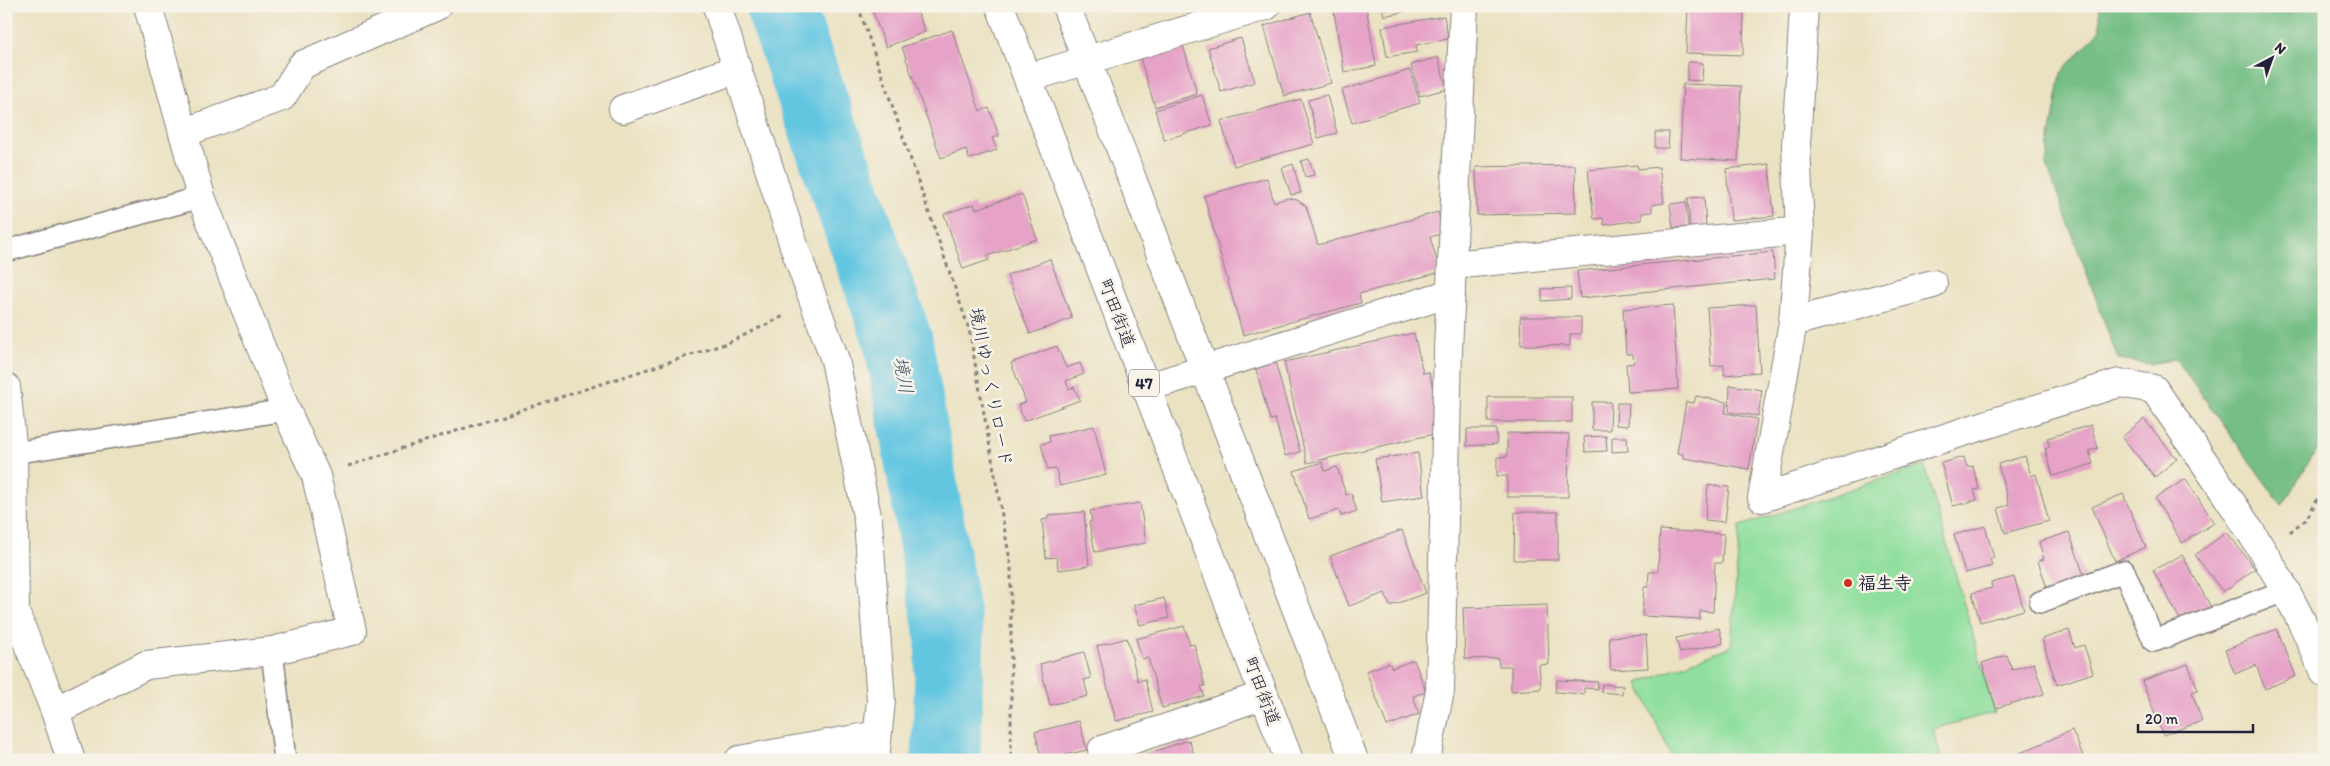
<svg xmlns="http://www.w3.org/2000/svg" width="2330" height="766" font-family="Itim,'Klee One',sans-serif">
<rect width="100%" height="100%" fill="#f7f3e8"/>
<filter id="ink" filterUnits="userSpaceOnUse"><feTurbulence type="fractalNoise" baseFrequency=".02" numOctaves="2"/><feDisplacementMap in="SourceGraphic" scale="10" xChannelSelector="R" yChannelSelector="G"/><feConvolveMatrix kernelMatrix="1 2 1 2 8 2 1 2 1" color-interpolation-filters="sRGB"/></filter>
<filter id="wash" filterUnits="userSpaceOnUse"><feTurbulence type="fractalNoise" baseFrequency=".0096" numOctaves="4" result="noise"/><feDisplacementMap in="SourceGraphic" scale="20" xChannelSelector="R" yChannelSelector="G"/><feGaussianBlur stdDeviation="1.12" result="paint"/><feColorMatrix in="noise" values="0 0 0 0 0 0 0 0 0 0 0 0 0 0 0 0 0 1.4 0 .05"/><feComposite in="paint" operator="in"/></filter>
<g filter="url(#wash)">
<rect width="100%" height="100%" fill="#ebe2c2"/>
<path fill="#90df9e" stroke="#59806c" d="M1924,465L1995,712L1933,729L1942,760H1673L1638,683L1731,646L1740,526Z"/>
<path fill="#74be85" stroke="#4b7060" d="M2099,6H2324V437L2282,506L2176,359L2151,364L2118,359L2046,163L2061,73L2101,29Z"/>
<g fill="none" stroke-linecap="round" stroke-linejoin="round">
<path stroke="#63c6e1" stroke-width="69" d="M780,6L898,340L950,640L946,760"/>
</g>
<g id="blocks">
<g fill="#e6a2c7">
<path d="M881,6H915L925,32L886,47L872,10Z"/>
<path d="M1333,6H1366L1376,66L1344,72Z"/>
<path d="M1382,6H1425V7L1384,16Z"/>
<path d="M1688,6H1744L1743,55L1686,53Z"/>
<path d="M1310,12L1331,83L1284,96L1264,26Z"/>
<path d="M1444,16L1448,39L1416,45L1417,52L1387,57L1382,27Z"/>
<path d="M952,30L980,111L989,108L999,136L992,138L997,150L969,159L966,149L941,158L902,47Z"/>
<path d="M1241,38L1255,82L1221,92L1208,48Z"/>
<path d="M1183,45L1197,94L1155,107L1140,58Z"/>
<path d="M1438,57L1447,89L1420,96L1411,65Z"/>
<path d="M1688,62L1703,63L1702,81L1687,80Z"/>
<path d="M1410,70L1420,103L1352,123L1342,90Z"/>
<path d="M1683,84L1741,86L1738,161L1680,158Z"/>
<path d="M1202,95L1212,125L1164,140L1155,110Z"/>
<path d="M1327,95L1337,133L1318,138L1308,100Z"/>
<path d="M1301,99L1314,144L1234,166L1221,121Z"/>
<path d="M1655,132H1669L1668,148H1655Z"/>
<path d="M1309,159L1314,175L1305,177L1301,161Z"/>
<path d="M1293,164L1301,193L1291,195L1282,168Z"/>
<path d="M1769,164L1774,216L1731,220L1726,169Z"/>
<path d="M1575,165L1576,213L1477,215L1476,167Z"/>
<path d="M1637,165L1638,169L1659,167L1664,203L1652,205V212L1642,213V220L1604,225L1603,218L1594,219L1588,170Z"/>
<path d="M1267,178L1274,202L1288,198L1297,200L1306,206L1318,245L1438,212L1444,233L1430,237L1440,272L1359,294L1361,303L1243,335L1204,196Z"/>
<path d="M1022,194L1037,239L987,256L989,260L963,269L944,214L974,204L976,209Z"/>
<path d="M1704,197L1706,227L1690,228L1688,198Z"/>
<path d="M1686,202L1688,227L1673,228L1670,204Z"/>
<path d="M1773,252L1775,279L1580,298L1577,271Z"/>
<path d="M1050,259L1072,318L1030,334L1007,275Z"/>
<path d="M1571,288V299L1542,301V289Z"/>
<path d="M1673,305L1678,389L1628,392L1626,364L1634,363L1633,354H1626L1623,309Z"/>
<path d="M1756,305L1760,372L1724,375V365L1711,366L1707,308Z"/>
<path d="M1520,317H1581V334H1570V346L1521,345Z"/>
<path d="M1414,333L1423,373L1429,372L1439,414L1434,434L1307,463L1284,362Z"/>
<path d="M1057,346L1066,368L1080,363L1084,374L1066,381L1069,389L1074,387L1080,400L1024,421L1018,405L1026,402L1011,363Z"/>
<path d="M1275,361L1300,452L1285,456L1275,419L1270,420L1255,366Z"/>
<path d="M1730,385L1762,390L1758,416L1729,412Z"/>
<path d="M1696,396L1727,402L1725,413L1757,419L1749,469L1683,458V454L1677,453L1686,402L1694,403Z"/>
<rect x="1488" y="397" width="84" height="25"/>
<path d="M1592,402H1611L1610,430H1592Z"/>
<path d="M1617,403H1629L1628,426L1616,425Z"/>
<path d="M2144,419L2177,459L2155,477L2122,437Z"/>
<path d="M2091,425L2098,448L2089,451L2093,464L2053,476L2045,449L2050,447L2047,438Z"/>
<path d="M1094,426L1106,475L1060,486L1056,469L1048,470L1041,444L1050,442L1049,436Z"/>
<path d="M1467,429H1496L1497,444L1467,446Z"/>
<path d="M1507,433L1569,434L1568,497H1507V476H1497V457H1507Z"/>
<path d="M1606,436L1607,451L1585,452L1584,437Z"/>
<path d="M1612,437H1627L1628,451L1612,452Z"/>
<path d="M1418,453L1424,496L1382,502L1375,459Z"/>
<path d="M2025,456L2031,476L2036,474L2049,521L2005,533L1998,508L2009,505L1998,464Z"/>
<path d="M1964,457L1967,467L1973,466L1979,489L1974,490L1977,500L1953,506L1941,463Z"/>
<path d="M1322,462L1325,471L1337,467L1346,495L1351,493L1357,511L1341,516L1339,510L1309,519L1294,471Z"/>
<path d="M2186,479L2214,523L2182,543L2155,498Z"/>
<path d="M1708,485L1729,487L1725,522L1705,520Z"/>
<path d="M2123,494L2146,547L2115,561L2092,507Z"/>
<path d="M1140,503L1146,543L1095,552L1089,522L1092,521L1090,511Z"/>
<path d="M1084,512L1089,566L1058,570L1057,557L1046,558L1042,520L1048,519V515Z"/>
<path d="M1515,512H1558V560H1514Z"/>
<path d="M1985,526L1994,558L1990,559L1992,566L1965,573L1954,535Z"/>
<path d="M1402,530L1426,593L1390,606L1385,593L1349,606L1330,556Z"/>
<path d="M1660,530L1724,534L1722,563H1715L1713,612L1700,611V619L1642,616L1644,587H1648L1649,572H1658Z"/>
<path d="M2069,532L2086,581L2049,594L2038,561L2044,559L2039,542Z"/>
<path d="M2227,532L2255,569L2223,592L2195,555Z"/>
<path d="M2182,555L2212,609L2183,625L2153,570Z"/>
<path d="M2014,577L2024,610L1980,622L1972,593L1992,588L1991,583Z"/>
<path d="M1164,598L1169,618L1140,625L1134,605Z"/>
<path d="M1547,605L1549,664L1539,665L1541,689L1511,691V666H1499L1498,658L1465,659L1463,608Z"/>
<path d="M1184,626L1190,645L1194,644L1205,686H1201L1204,696L1162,708L1148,658L1142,659L1136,639Z"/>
<path d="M1719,628L1723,643L1680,653L1676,638Z"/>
<path d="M2277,629L2296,676L2265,689L2256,665L2235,674L2225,650Z"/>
<path d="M2069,630L2075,648L2084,645L2093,673L2057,685L2042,639Z"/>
<path d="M1646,635L1648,668L1611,670L1609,637Z"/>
<path d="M1127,638L1138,681L1145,679L1153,712L1116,721L1097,646Z"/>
<path d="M1084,652L1091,678L1084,680L1088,696L1050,705L1040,664Z"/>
<path d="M2007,655L2012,670L2034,663L2044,694L1996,708L1982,663Z"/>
<path d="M1414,660L1426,692L1413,696L1419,714L1387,726L1366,671L1389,663L1392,668Z"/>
<path d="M2188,664L2198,690L2192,692L2202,721L2163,735L2142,681Z"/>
<path d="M1557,680L1598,682L1597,689L1584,688V694L1555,692Z"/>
<path d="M1602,684L1623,686L1622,694L1601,692Z"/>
<path d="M1079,721L1087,750L1065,755L1067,760H1042L1035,732Z"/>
<path d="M2072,730L2085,760H2009V758Z"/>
<path d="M1189,740L1196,760H1148L1146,754Z"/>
</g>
</g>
</g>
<g filter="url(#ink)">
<use href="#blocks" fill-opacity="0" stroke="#86827e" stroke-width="1"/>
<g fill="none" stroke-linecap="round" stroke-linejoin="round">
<defs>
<g id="service">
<path d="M6,251L201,197"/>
<path d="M13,453L286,410"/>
<path d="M2040,602L2124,571L2154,641L2284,591"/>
<path d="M272,651L285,760"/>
<path d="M834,760L867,741"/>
</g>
<g id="minor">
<path d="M717,6L795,249L835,360L868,521L881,701L875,760"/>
<path d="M1804,6L1796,145L1800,231L1793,322L1762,498L1966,431L2119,383L2154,389C2214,478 2286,572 2324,673"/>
<path d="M1028,78L1266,6"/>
<path d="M623,109L737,69"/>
<path d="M183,133L282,97L302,65L437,6"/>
<path d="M1452,265L1800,231"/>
<path d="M1793,322L1933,284"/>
<path d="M6,387L13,453L15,612L55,711L71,760"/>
<path d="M1145,388L1451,293"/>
<path d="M55,711L146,665L272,651L352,631L316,476L286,410L201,197L148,6"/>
<path d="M1102,750L1264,695"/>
<path d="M739,760L877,735"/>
<path d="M1426,760L1440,691L1448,350L1464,6"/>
</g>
<g id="primary">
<path d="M1000,6L1289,760"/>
<path d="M1066,6L1354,760"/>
</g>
</defs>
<use href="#service" stroke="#86827e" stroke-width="24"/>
<use href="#minor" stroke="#86827e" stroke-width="30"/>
<use href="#primary" stroke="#86827e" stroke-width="30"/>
<g stroke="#86827e" stroke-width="3" stroke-dasharray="4 4" stroke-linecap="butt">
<path d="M858,6L969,329L1011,566V760"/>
<path d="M348,466L728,343L784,316"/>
<path d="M2290,532L2307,518L2324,487"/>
</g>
<use href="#service" stroke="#fff" stroke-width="21"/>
<use href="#minor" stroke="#fff" stroke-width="28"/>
<use href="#primary" stroke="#fff" stroke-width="28"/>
</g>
</g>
<circle fill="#c8321e" stroke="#f7f3e8" stroke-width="2" cx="1848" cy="583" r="5"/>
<g text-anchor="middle" stroke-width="5" stroke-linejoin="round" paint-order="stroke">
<rect fill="#f7f3e8" stroke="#62616f" stroke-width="1" x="1129" y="369.5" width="30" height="27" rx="4"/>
<g font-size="16" font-weight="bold" fill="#22223b">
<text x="1144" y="389">47</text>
</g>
<g font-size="18" fill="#22223b" stroke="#f7f3e8">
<text transform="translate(1117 313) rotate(69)" y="6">町田街道</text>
<text transform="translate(991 387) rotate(79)" y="6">境川ゆっくりロード</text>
<text transform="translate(1262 691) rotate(69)" y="6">町田街道</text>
</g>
<g font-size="18" font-weight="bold" fill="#22223b" stroke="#f7f3e8" text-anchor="start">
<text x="1858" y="589">福生寺</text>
</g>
<g font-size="19" font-style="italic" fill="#36536d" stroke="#f7f3e8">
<text transform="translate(904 375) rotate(80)" y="7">境川</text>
</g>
</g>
<rect width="2330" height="766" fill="none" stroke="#f7f3e8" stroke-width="25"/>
<g transform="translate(2272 58) rotate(41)" stroke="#f7f3e8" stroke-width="4" paint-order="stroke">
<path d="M0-4L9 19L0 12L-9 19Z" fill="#22223b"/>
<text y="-8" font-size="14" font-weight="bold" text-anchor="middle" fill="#22223b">N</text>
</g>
<path d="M2138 724v8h115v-8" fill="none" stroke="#22223b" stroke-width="2.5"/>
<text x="2145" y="724" font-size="15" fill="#22223b" stroke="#f7f3e8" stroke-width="4" paint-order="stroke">20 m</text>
</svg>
